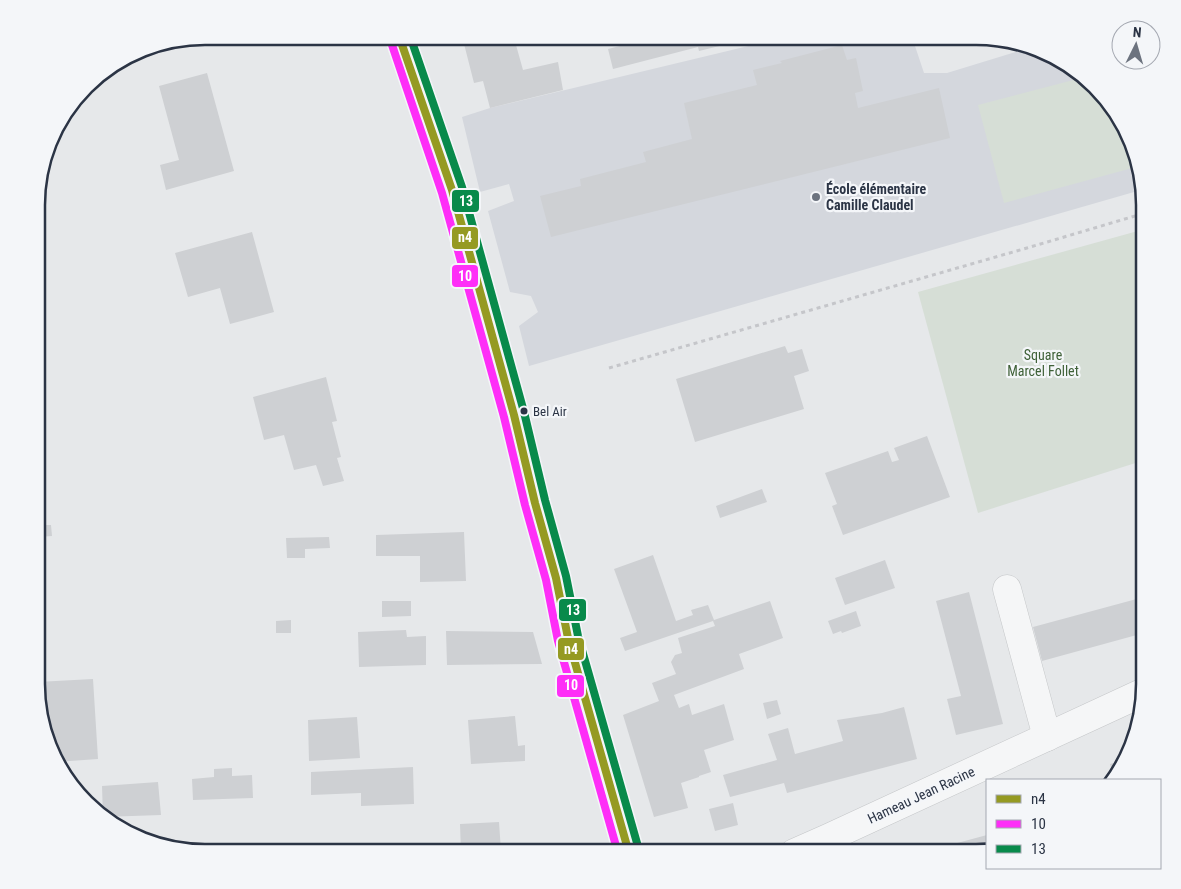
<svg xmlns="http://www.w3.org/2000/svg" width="1181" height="889" font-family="'Roboto Condensed',sans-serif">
<rect width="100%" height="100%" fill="#e6e8ea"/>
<path fill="#d4d7dd" d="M786,37H912L924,73H947L1032,47L1040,49L1087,78L1127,131L1141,190L529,366L519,326L538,312L531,296L510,292L488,211L514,201L509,184L480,192L462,117L490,108Z"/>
<g fill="#d6ded6">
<path d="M1085,77L1087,78L1127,131L1136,167L1004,203L978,105Z"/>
<path d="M1145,229V460L978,513L918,292Z"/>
</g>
<g fill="#ced0d3">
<path d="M462,36H493V37L497,36H524L526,43L516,45L523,70L558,62L563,90L490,108L483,81L474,83Z"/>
<path d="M659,36H743L744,40L699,51L698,47L613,69L608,49Z"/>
<path d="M842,45L847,60L856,58L863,91L855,93L858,108L939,88L950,138L551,237L540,196L581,186L580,179L646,162L643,152L692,139L684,103L757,85L753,70L782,63L780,61Z"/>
<path d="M207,73L234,171L166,190L160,165L179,160L159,86Z"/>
<path d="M252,232L274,312L230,324L220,288L188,297L175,253Z"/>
<path d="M785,346L788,353L802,349L809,371L794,376L804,409L695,442L676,379Z"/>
<path d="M326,377L337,421L332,422L341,457L337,458L344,481L323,486L316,465L294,470L284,435L264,440L253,397Z"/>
<path d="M927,436L950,497L843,535L832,506L837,504L825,473L888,451L892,462L899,460L894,448Z"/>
<path d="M762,489L767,502L720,518L716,506Z"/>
<path d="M37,525H51L52,536L37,537Z"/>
<path d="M464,532L466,581L420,582V556H376V535Z"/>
<path d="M329,537L330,548L305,549V558H287L286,538Z"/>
<path d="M653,555L676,621L693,615L691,610L708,605L714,620L770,601L783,638L739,654L744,669L674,695L679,708L689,704L692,715L724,704L734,740L704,750L711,772L699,776V777L681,783L688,808L654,817L623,715L659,701L652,683L676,674L671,662L675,655L682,653L678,638L715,626L713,621L625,651L620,638L637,632L614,569Z"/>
<path d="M885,560L895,588L845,605L835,578Z"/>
<path d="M969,592L1003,724L956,735L947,699L961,696L936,601Z"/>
<path d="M1144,597V633L1042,661L1033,627Z"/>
<path d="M382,601H411V616L382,617Z"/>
<path d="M856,611L861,626L842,633L841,631L833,634L828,621Z"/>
<path d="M291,620V633H276V621Z"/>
<path d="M406,630L407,637L426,636V665L359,667L358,632Z"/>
<path d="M446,631L533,632L542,664L447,665Z"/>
<path d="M93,679L98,759L56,762L54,759L49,743L48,712H41L37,698V682Z"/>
<path d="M777,700L781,714L767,719L763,703Z"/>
<path d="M904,707L917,759L787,793L784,783L730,797L723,775L777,760L768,734L788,728L795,754L843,741L837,720L882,713Z"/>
<path d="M515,716L518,746L525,745V761L471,764L468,720Z"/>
<path d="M357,717L360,758L309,761L308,720Z"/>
<path d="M1125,760L1114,778L1110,764Z"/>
<path d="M413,767L414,804L361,806V793L311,795V772Z"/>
<path d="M232,768V776L252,775L253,798L193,800L192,779L214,777V769Z"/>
<path d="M158,782L161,815L103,817L102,786Z"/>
<path d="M733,803L738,825L715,831L709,809Z"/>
<path d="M499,822L501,851L511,850V853H461L460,824Z"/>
<path d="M987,835V850L976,853H920Z"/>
</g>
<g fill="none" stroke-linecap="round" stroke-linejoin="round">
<defs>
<g id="street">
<path d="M1007,589L1047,737"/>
<path d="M794,853L828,838L1144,692"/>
</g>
<path id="secondary" d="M399,36L452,190L514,415L535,503L547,543L556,578L568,638L629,853"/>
</defs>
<use href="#street" stroke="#c4c6c8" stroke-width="29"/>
<use href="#secondary" stroke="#c4c6c8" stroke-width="29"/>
<path stroke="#c5c6ca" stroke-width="3" stroke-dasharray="4 4" stroke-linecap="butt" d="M609,368L1027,248L1145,213"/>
<use href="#street" stroke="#f5f6f7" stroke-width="28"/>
<use href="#secondary" stroke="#f8f8f8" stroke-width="28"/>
<defs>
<path id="bus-1" d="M399,36L452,190L514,415L535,503L556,578L568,638L629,853"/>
<path id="bus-2" d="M390,39L442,193L504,417L525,505L546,580L558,641L618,853"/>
<path id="bus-3" d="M410,36L462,187L524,412L545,500L566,576L578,636L639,850"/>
</defs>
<use href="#bus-1" stroke="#f4f6f9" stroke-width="11"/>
<use href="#bus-2" stroke="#f4f6f9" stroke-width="11"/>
<use href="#bus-3" stroke="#f4f6f9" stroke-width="11"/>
<use href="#bus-1" stroke="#959a22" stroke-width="8"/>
<use href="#bus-2" stroke="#fe2ef7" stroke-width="8"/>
<use href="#bus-3" stroke="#088a4b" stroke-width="8"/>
</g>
<circle fill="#6c737f" stroke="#f4f6f9" stroke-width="2" cx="816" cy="197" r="5"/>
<circle fill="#2b3445" stroke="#f4f6f9" stroke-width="2" cx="524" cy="411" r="4.5"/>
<g text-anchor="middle" stroke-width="4.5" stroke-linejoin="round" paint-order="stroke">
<g font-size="13" fill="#2b3445" stroke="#f4f6f9" text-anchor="start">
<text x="533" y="416">Bel Air</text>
</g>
<g font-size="14" font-weight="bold" fill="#2b3445" stroke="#f4f6f9" text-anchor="start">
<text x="826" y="194">École élémentaire<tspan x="826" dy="16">Camille Claudel</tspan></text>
</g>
<g font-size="14" fill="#3f6138" stroke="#f4f6f9">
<text x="1043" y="360">Square<tspan x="1043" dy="16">Marcel Follet</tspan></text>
</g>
<g font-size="14" fill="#2b3445" stroke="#f4f6f9">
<text transform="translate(921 795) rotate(-25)" y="5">Hameau Jean Racine</text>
</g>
</g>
<path d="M0 0H1181V889H0ZM205 45H976A160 160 0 0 1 1136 205V684A160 160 0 0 1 976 844H205A160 160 0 0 1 45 684V205A160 160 0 0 1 205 45Z" fill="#f4f6f9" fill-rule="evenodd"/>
<path fill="none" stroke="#2b3445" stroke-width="2.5" d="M205 45H976A160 160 0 0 1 1136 205V684A160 160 0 0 1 976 844H205A160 160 0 0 1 45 684V205A160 160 0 0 1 205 45Z"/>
<g stroke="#f4f6f9" stroke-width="2">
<rect x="451" y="189" width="29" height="24" rx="5" fill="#088a4b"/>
<rect x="451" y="226" width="28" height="24" rx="5" fill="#959a22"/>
<rect x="451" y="264" width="28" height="24" rx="5" fill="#fe2ef7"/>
<rect x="558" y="598" width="29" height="24" rx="5" fill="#088a4b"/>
<rect x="557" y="637" width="28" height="24" rx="5" fill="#959a22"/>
<rect x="556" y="674" width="29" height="24" rx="5" fill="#fe2ef7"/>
</g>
<g font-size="14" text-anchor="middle" font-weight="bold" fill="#fff">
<text x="466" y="206">13</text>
<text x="465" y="242">n4</text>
<text x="465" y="281">10</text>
<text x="573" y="615">13</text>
<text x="571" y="654">n4</text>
<text x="571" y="690">10</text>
</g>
<rect x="986" y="779" width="175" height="90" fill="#f4f6f9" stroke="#a4a8b1"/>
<rect x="996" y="795" width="25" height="8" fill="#959a22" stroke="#a4a8b1"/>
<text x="1031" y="804" font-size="15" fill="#2b3445">n4</text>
<rect x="996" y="820" width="25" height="8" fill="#fe2ef7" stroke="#a4a8b1"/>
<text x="1031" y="829" font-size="15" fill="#2b3445">10</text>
<rect x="996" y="845" width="25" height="8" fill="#088a4b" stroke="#a4a8b1"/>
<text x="1031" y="854" font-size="15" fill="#2b3445">13</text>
<g transform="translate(1136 45) rotate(5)"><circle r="24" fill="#f4f6f9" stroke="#a4a8b1"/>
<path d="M0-4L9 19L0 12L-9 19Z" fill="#6c737f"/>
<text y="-8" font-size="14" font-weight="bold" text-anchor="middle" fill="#2b3445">N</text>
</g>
</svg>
